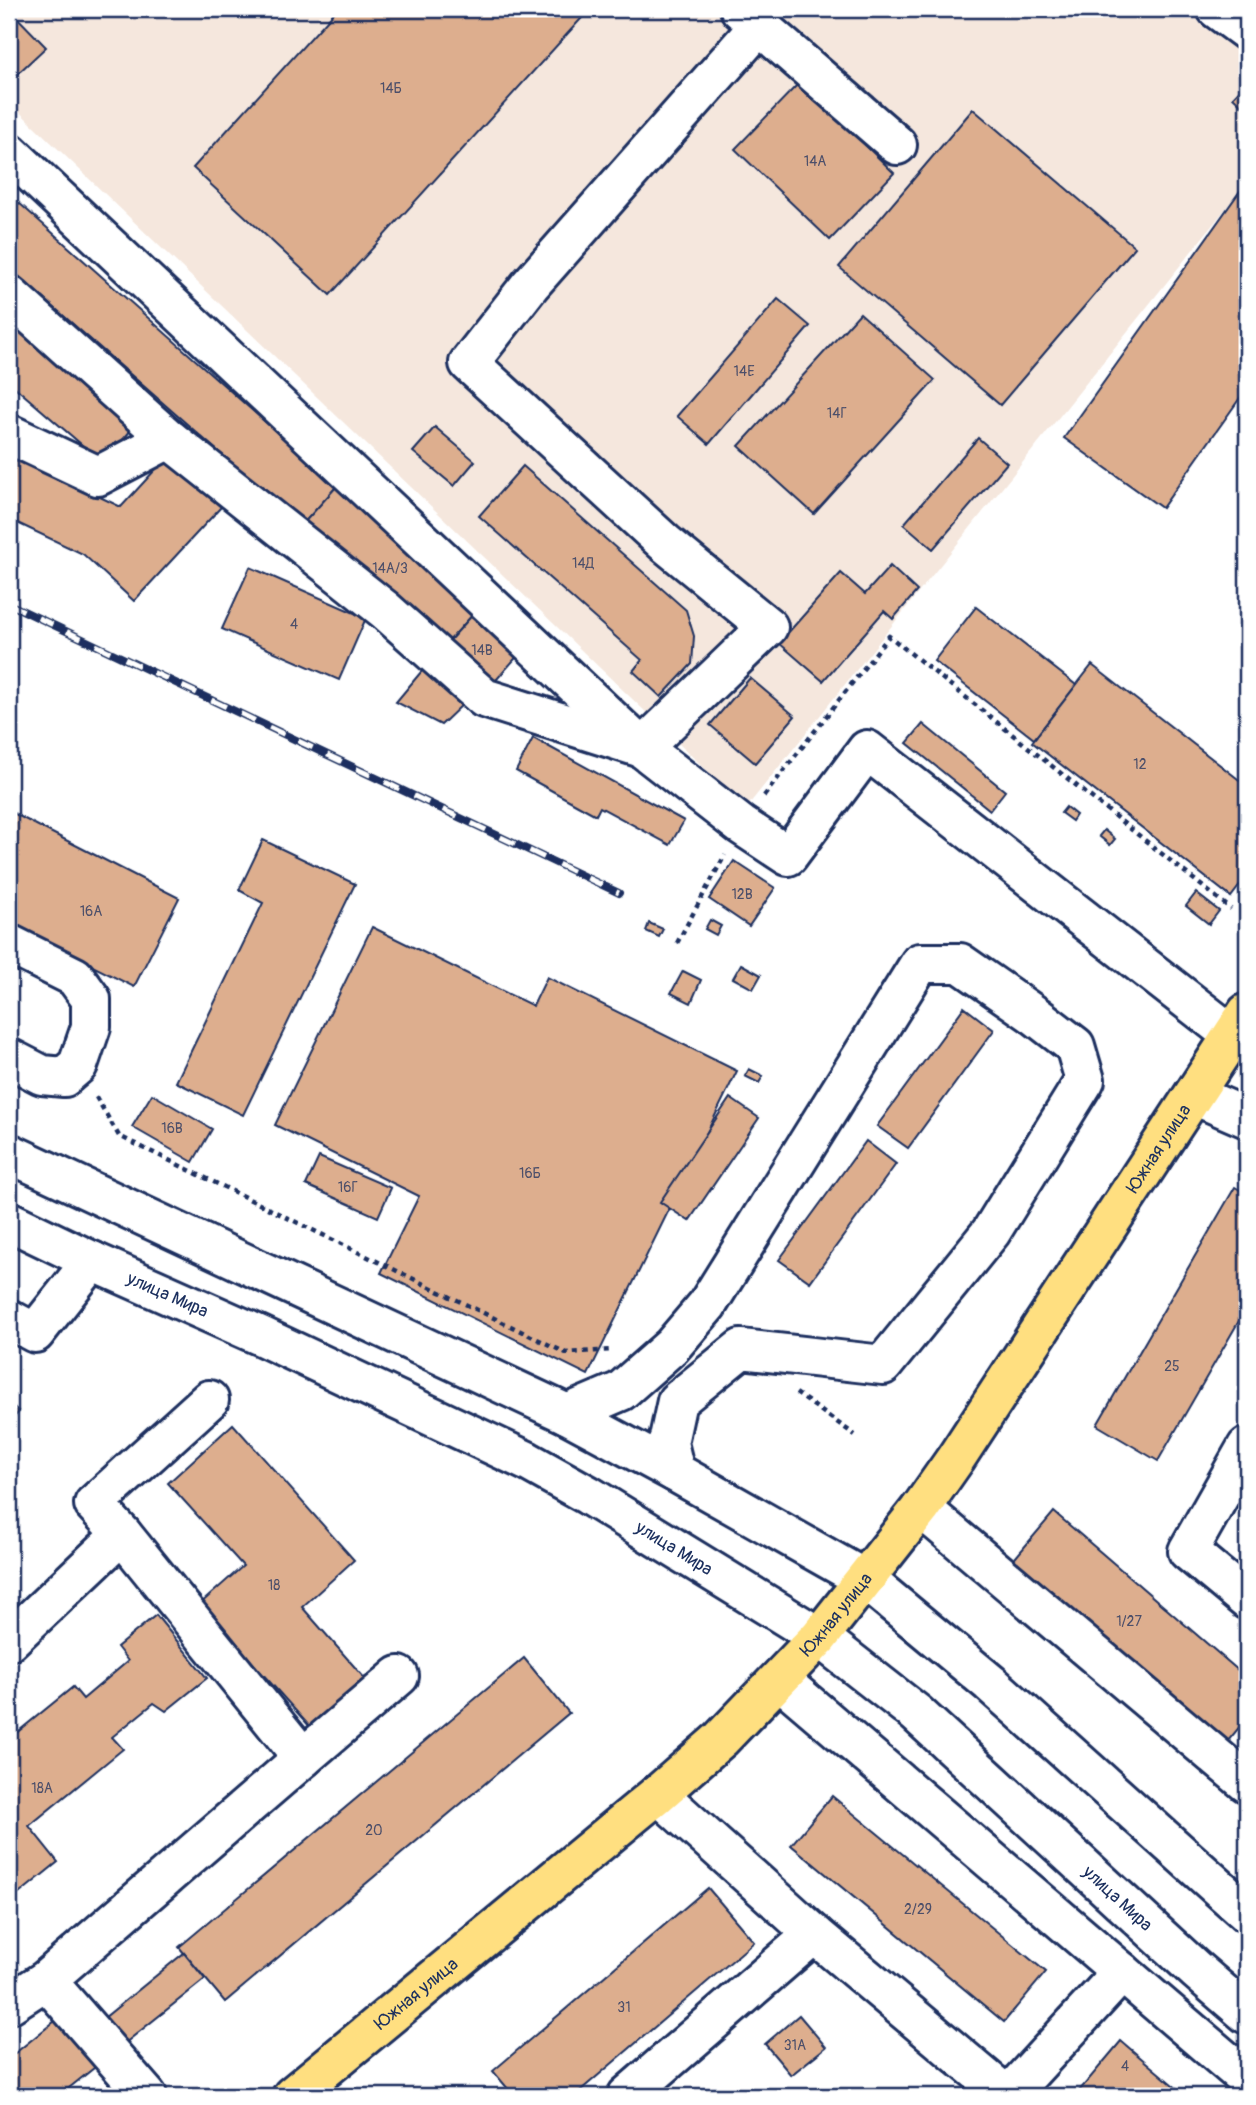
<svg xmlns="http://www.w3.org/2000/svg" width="1256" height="2105" font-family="Pangolin,sans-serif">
<rect width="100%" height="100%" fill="#fff"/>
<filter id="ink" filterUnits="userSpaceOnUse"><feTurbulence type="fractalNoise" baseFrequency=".0143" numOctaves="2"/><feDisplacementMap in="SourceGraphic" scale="14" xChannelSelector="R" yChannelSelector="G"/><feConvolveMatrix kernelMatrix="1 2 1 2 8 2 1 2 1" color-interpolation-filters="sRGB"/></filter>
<g filter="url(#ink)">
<path fill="#f5e7dd" d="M9,9H1247V182L746,808L9,102Z"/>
<g fill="#ddae8e" stroke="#1b2f5e" stroke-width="2">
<path d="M9,9L46,47L15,76L9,70Z"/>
<path d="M337,9H590L330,295L193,168Z"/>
<path d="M800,82L894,173L830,240L735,149Z"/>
<path d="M1247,82V110L1233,97Z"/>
<path d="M973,109L1135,247L1000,405L839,267Z"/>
<path d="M1240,191L1247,196V388L1162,508L1064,438Z"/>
<path d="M9,194L337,486L302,525L9,268Z"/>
<path d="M778,299L810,326L709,444L677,416Z"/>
<path d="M9,311L138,422L103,463L9,382Z"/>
<path d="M860,313L935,380L814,514L739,446Z"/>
<path d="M435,427L475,461L454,486L413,452Z"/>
<path d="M978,438L1007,463L933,549L904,524Z"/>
<path d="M9,454L121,507L167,457L221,507L134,601L83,554L9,519Z"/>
<path d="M523,466L686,610L694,636L692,664L661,697L633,671L642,660L479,516Z"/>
<path d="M337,486L476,611L442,649L302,525Z"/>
<path d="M890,566L917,591L893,619L884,611L823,681L779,643L841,573L865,594Z"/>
<path d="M250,567L366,618L339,680L222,629Z"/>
<path d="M976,607L1076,685L1034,739L934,661Z"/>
<path d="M476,611L522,651L488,689L442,649Z"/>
<path d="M1092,665L1247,786V876L1231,897L1032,742Z"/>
<path d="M426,666L465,702L441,725L396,702Z"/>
<path d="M750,678L795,716L755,763L710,725Z"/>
<path d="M923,724L1005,791L990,810L907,743Z"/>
<path d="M533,738L684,821L670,845L600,807L596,815L516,771Z"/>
<path d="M1066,807L1076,815L1072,821L1061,813Z"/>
<path d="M9,811L179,898L134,987L9,924Z"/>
<path d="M1104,830L1115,839L1110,845L1099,836Z"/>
<path d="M263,840L355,884L243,1115L176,1082L263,903L239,890Z"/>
<path d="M734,861L775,888L749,926L709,899Z"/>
<path d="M1196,893L1219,911L1209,924L1186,906Z"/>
<path d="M710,920L721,926L716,935L705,929Z"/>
<path d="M649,923L663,929L659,937L646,931Z"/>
<path d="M372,927L533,1006L547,977L737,1071L588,1375L381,1273L419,1196L275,1125Z"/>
<path d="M741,964L761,975L753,989L733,978Z"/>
<path d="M683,971L701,980L691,1003L671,993Z"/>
<path d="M964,1007L994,1030L908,1148L877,1126Z"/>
<path d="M749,1069L763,1076L759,1083L745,1076Z"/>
<path d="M152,1094L212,1129L193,1162L132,1127Z"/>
<path d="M730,1098L759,1118L689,1221L660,1202Z"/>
<path d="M866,1141L896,1164L810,1282L779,1260Z"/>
<path d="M319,1157L391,1188L378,1217L306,1185Z"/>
<path d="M1235,1187L1247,1194V1307L1158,1461L1097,1425Z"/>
<path d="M9,1402L19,1412L9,1422Z"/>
<path d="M233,1424L354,1560L302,1607L374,1689L320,1738L200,1604L243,1566L168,1483Z"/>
<path d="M1054,1512L1247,1678V1718L1223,1747L1010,1564Z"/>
<path d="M156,1615L207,1678L166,1711L154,1703L112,1737L123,1749L29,1826L58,1862L9,1902V1739L73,1687L83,1699L128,1661L117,1647Z"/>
<path d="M524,1658L569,1713L225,2002L179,1947Z"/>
<path d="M832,1796L1046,1972L1004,2022L791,1845Z"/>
<path d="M708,1888L754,1942L574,2096H514L493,2071Z"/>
<path d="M184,1953L205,1979L59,2096H9V2058L65,2013L83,2035Z"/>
<path d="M799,2015L826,2047L791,2075L765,2044Z"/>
<path d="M1121,2041L1186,2096H1086L1079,2091Z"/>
</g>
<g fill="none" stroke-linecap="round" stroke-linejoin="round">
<defs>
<g id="minor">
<path d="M740,9L897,145"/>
<path d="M1217,9L1247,31"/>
<path d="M9,152L642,748L768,627L665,543L469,363L530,285L759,26"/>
<path d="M9,295L169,439L385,610L484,698L642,748L741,825L788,856L867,750L1232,1035"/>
<path d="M9,434L98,476L169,439"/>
<path d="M9,944L75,977L91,999V1027L78,1065L64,1077L42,1075L9,1058"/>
<path d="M1194,1095L1247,1118"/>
<path d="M9,1153L567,1414L675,1472L866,1580L990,1683L1247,1913"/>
<path id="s1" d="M9,1221L92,1261L261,1336L527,1461L588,1495L819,1637L916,1713L1196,1970L1247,2014"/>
<path d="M9,1319L35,1333L92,1261"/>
<path d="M567,1414L621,1391L672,1346L707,1305L920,963H960L1036,1016L1075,1046L1085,1080L991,1232L883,1365L741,1349L677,1401L668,1443L675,1472"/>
<path d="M1247,1447L1188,1551L1247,1600"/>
<path d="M921,1508L1247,1783"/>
<path d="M122,1534L94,1504L209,1400"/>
<path d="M9,1641L122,1534L303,1758L46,1980L9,2004"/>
<path d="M780,1680L1247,2079"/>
<path d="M303,1758L399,1676"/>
<path d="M658,1794L814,1934L1007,2096"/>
<path d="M46,1980L147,2096"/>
<path d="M627,2096L814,1934"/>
<path d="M1008,2096L1122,1972"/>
</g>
<g id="major">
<path id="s2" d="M292,2096L658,1794L721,1739L819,1637L921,1508L956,1458L1247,1013"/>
</g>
</defs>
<use href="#minor" stroke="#1b2f5e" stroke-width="44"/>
<use href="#major" stroke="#1b2f5e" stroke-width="44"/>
<g stroke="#1b2f5e" stroke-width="4.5" stroke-dasharray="5 5" stroke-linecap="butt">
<path d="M764,796L889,636L1231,909"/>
<path d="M677,943L725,855"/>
<path d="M96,1097L119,1136L566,1353L613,1350"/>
<path d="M796,1393L855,1435"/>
</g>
<use href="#minor" stroke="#fff" stroke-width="38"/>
<use href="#major" stroke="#ffdf80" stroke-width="38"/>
<defs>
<path id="rail" d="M9,604L619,893"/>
</defs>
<use href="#rail" stroke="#1b2f5e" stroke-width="8"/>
<use href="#rail" stroke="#fff" stroke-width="5" stroke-dasharray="16" stroke-linecap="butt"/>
</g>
</g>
<g text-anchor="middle" stroke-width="7" stroke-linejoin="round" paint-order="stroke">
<g font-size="14" fill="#4c4f6a">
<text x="391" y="93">14Б</text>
<text x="815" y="166">14А</text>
<text x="744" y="376">14Е</text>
<text x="837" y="418">14Г</text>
<text x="583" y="568">14Д</text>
<text x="390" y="573">14А/3</text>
<text x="294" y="629">4</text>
<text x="482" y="655">14В</text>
<text x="1140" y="769">12</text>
<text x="742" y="899">12В</text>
<text x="91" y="916">16А</text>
<text x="172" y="1133">16В</text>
<text x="530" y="1178">16Б</text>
<text x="348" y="1192">16Г</text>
<text x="1172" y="1371">25</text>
<text x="274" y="1590">18</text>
<text x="1129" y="1626">1/27</text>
<text x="42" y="1793">18А</text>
<text x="374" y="1835">20</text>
<text x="918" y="1914">2/29</text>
<text x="624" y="2012">31</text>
<text x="795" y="2050">31А</text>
<text x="1125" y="2071">4</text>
</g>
<g font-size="18" fill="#1b2f5e" stroke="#fff">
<text dy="6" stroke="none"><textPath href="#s2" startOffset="1295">Южная улица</textPath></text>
<text dy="6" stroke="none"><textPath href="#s1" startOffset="175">улица Мира</textPath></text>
<text dy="6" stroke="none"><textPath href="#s1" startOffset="742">улица Мира</textPath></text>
<text dy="6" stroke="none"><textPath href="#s2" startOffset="728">Южная улица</textPath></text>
<text dy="6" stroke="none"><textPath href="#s1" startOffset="1309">улица Мира</textPath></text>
<text dy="6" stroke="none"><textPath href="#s2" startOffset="161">Южная улица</textPath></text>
</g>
</g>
<rect width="1256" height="2105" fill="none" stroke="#fff" stroke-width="35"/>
<rect x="18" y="18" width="1221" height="2070" fill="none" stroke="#1b2f5e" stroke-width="2.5" filter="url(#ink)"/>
</svg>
